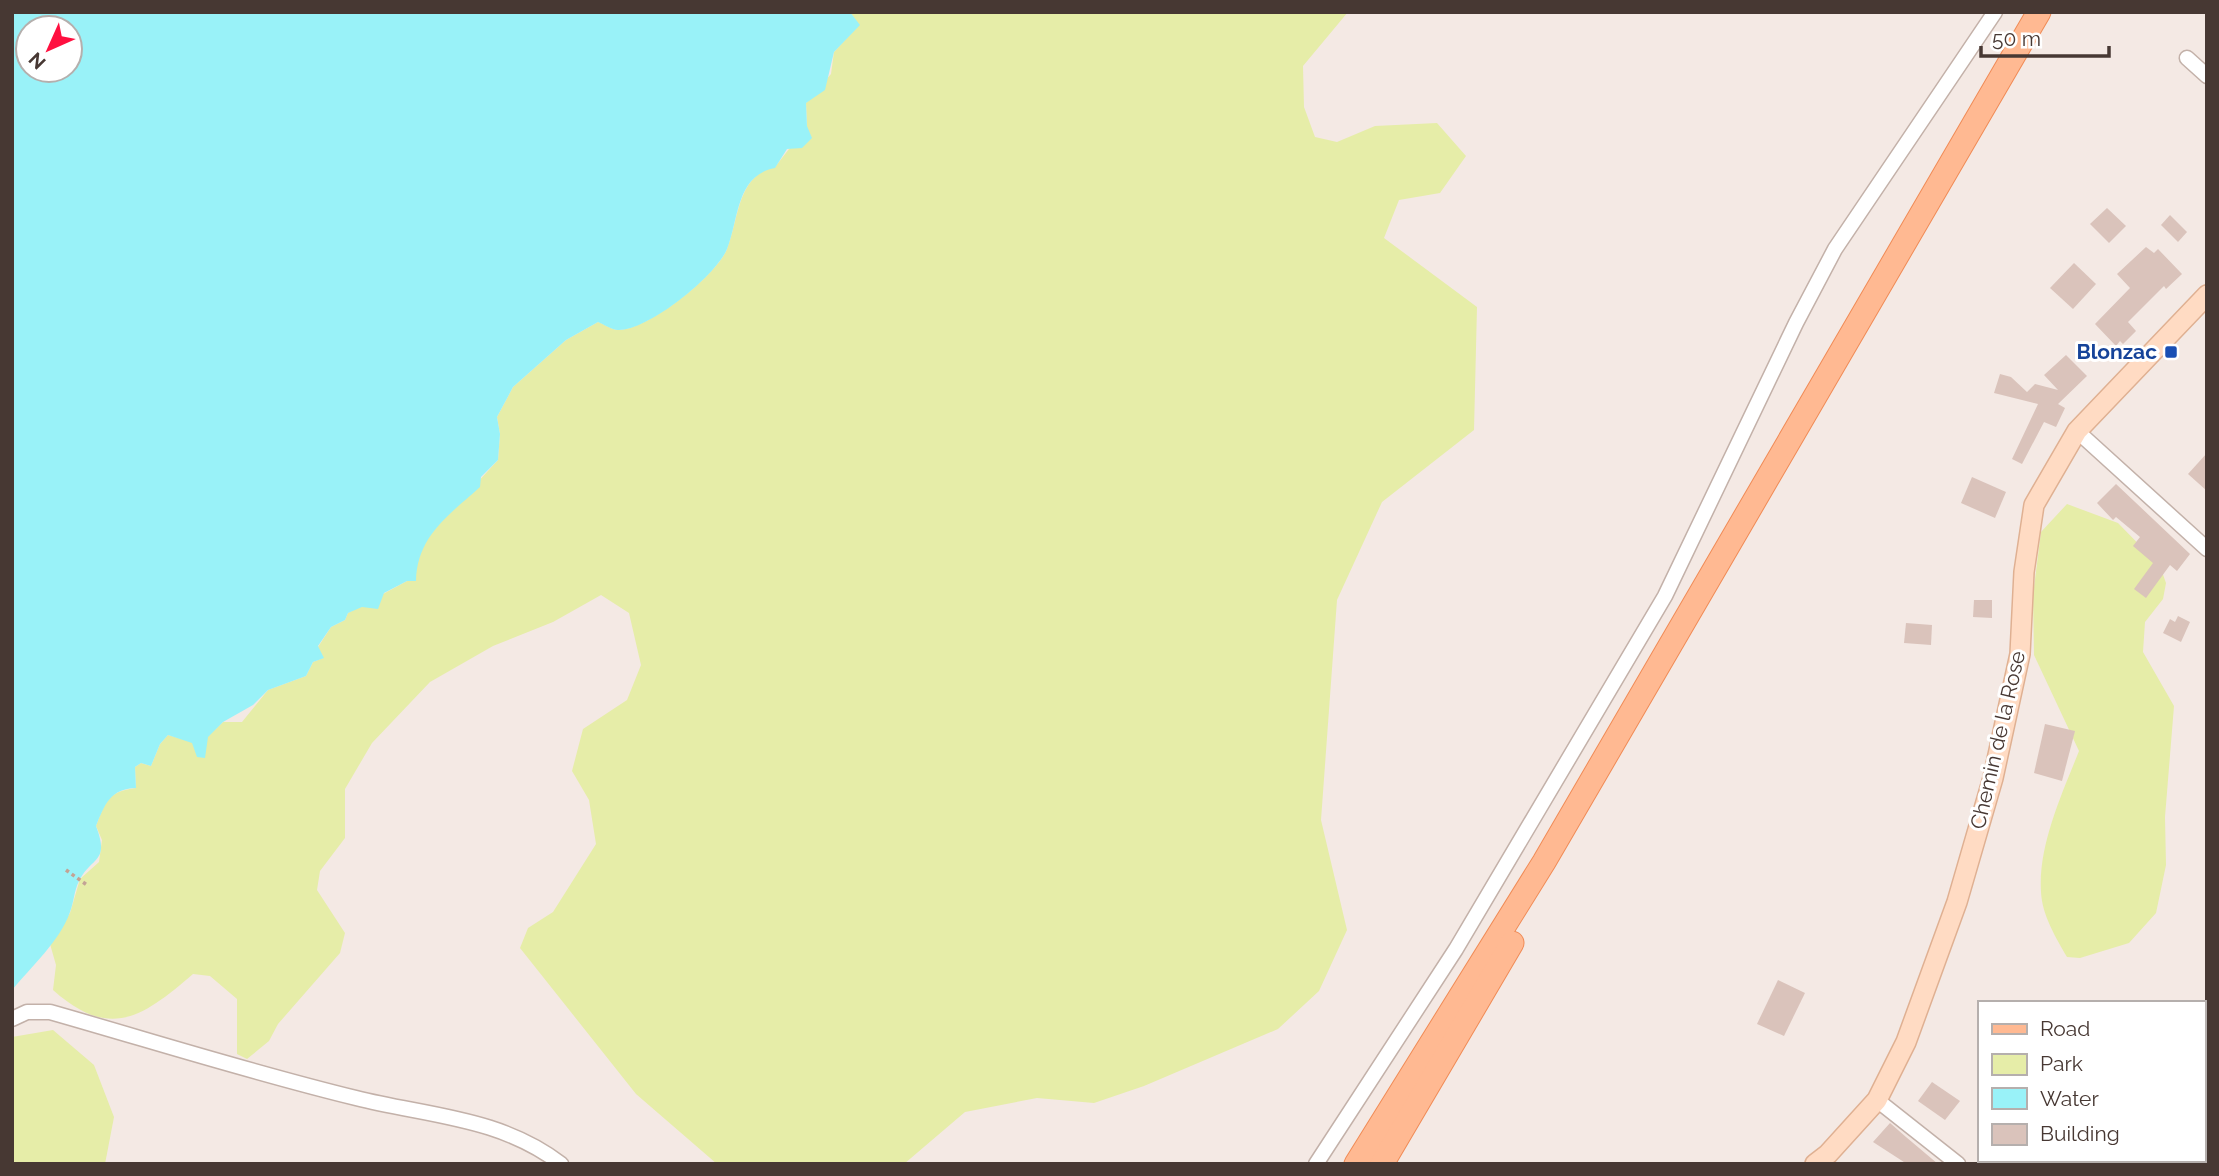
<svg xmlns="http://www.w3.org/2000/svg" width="2219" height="1176" font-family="Raleway,sans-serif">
<rect width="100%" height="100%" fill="#f4e9e4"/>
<g fill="#e6eda8">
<path d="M850,12H1348L1303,66L1304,107L1315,137L1337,142L1375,126L1437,123L1466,156L1440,193L1399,200L1384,238L1477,307L1474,430L1382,502L1337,600L1321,820L1347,930L1319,991L1278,1029L1144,1086L1094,1103L1037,1098L965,1112L904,1164H717L636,1094L520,948L528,928L553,912L596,844L589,800L572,771L583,729L627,700L641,665L629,613L601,595L553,622L493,646L430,682L372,743L345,789V838L320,871L317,890L345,933L340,953L278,1024L269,1041L247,1059L237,1054V999L210,976L193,974C143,1017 110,1041 53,990L56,965L50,944L70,913L80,879L99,862L102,840L96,826C106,801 107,792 136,788L135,767L141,763L151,766L160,744L168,735C198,744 201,743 223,722H242L268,690L306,676L313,662L323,658L318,647L331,627L345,620L348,613L407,581L429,535L498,460L500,434L497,417L513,387L566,340L598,322C604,324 612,330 618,330C648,330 716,276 727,249C739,219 737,175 775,167L807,126L806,103L831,74L834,52L859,25Z"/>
<path d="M2067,504L2118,523L2160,566L2166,583L2163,599L2145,622L2143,652L2174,706L2165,817L2166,865L2156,913L2129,943L2080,958L2067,957C2056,938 2042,915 2041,892C2038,845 2062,794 2079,751L2034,655L2033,595L2041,532Z"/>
<path d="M53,1030L94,1065L114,1117L105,1164H12V1037Z"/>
<path d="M2207,1082V1164H2160L2161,1160H2203V1084Z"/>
</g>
<path fill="#99f2f8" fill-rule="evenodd" d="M12,12H850L860,25L834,52L825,90L806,103L807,126L812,138L802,148L787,149L775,168C736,175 739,219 727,249C716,276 648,331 618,330C612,330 603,324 598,322L566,340L513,387L497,417L500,434L498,460L481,477L480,487C449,515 417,536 416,581H407L384,593L378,609L362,607L348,613L345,620L331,627L318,646L324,658L313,662L306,676L268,690L253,705L223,722L208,737L205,758L197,757L192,743L168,735L160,744L151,766L141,763L135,767L136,788C110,789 105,804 96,826C110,863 92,856 79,881C74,891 74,902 70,912C60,941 31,967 12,990ZM28,28H70V70H28Z"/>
<g fill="#dac3bb">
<path d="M2107,208L2126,226L2109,243L2090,224Z"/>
<path d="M2170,215L2187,232L2178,242L2161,225Z"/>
<path d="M2146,247L2154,253L2158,249L2182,274L2166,289L2164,286L2128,322L2136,331L2123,344L2120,341L2116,346L2095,324L2130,288L2117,274Z"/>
<path d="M2074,263L2096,284L2073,309L2050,288Z"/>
<path d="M2066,355L2087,376L2058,404L2065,408L2056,427L2044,422L2022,464L2012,459L2038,404L1994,393L2000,374L2011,377L2027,392L2035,384L2058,390L2044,375Z"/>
<path d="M2207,453V491L2188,474Z"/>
<path d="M1972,477L2006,492L1995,518L1961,503Z"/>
<path d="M2116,484L2190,554L2177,571L2170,565L2146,598L2134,589L2153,563L2133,546L2140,537L2116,517L2113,520L2097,503Z"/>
<path d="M1974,600H1992V618L1973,617Z"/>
<path d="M2178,616L2190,622L2181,642L2163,633L2170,619L2175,622Z"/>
<path d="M1906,623L1932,625L1931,645L1904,643Z"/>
<path d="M2045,724L2075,731L2062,781L2034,773Z"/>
<path d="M1778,980L1805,993L1784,1036L1757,1024Z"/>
<path d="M1932,1082L1960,1101L1945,1120L1918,1101Z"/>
<path d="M1890,1123L1906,1137L1938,1164H1907L1873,1142Z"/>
</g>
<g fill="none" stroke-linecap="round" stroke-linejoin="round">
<defs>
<g id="minor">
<path d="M2187,58L2207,76"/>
<path d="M2077,431L2207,549"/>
<path d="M12,1019L27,1012H50C152,1041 253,1073 356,1098C427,1116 500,1117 561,1164"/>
<path d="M1877,1100L1958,1164"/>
<path d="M1316,1164L1456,949L1665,596L1796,323L1835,249L1995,12"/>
</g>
<path id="secondary" d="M1815,1164L1828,1154L1877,1100L1906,1042L1957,902L1993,778L2020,654L2024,572L2034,505L2077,431L2207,295"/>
<g id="primary">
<path d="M1356,1164L1544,862L2039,12"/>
<path d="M1382,1164L1512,943"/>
</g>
</defs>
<use href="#minor" stroke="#c3b1a9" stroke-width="17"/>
<use href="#secondary" stroke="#dfb092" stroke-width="22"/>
<use href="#primary" stroke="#f08b56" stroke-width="25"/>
<path stroke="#c3a395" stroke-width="3.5" stroke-dasharray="3.5 3.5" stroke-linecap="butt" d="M66,870L87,885"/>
<use href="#minor" stroke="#fff" stroke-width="14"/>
<use href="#secondary" stroke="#ffdbc3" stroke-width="19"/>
<use href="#primary" stroke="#ffb992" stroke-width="23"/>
</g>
<rect fill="#1a4fb4" stroke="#fff" stroke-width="2.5" x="2164" y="345" width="14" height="14" rx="3.5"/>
<g text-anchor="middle" stroke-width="6" stroke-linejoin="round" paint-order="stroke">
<g font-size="21" font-weight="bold" fill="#164399" stroke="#fff" text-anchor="end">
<text x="2157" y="359">Blonzac</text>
</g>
<g font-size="21" fill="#473833" stroke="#fff">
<text transform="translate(1998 740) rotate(-77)" y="7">Chemin de la Rose</text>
</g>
</g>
<rect width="2219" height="1176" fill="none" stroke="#473833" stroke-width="28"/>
<rect x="1978" y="1001" width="228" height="161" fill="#ffffff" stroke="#b5afad" stroke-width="2"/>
<rect x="1992" y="1024" width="35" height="10" fill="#ffb992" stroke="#b5afad" stroke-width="2"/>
<text x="2040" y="1036" font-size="21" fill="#473833">Road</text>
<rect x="1992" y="1054" width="35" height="21" fill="#e6eda8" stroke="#b5afad" stroke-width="2"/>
<text x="2040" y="1071" font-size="21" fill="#473833">Park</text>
<rect x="1992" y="1088" width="35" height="21" fill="#99f2f8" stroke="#b5afad" stroke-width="2"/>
<text x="2040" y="1106" font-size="21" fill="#473833">Water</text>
<rect x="1992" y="1124" width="35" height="21" fill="#dac3bb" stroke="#b5afad" stroke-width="2"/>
<text x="2040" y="1141" font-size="21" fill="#473833">Building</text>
<g transform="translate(49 49) rotate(225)"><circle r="33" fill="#ffffff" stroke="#b5afad" stroke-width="2"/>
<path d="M0-5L12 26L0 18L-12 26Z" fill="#ff1040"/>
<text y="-10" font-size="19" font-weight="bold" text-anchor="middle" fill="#473833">N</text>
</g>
<path d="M1981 46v10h128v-10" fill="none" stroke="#473833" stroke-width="3.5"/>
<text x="1992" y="46" font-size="21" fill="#473833" stroke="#ffffff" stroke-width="5" paint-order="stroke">50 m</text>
</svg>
